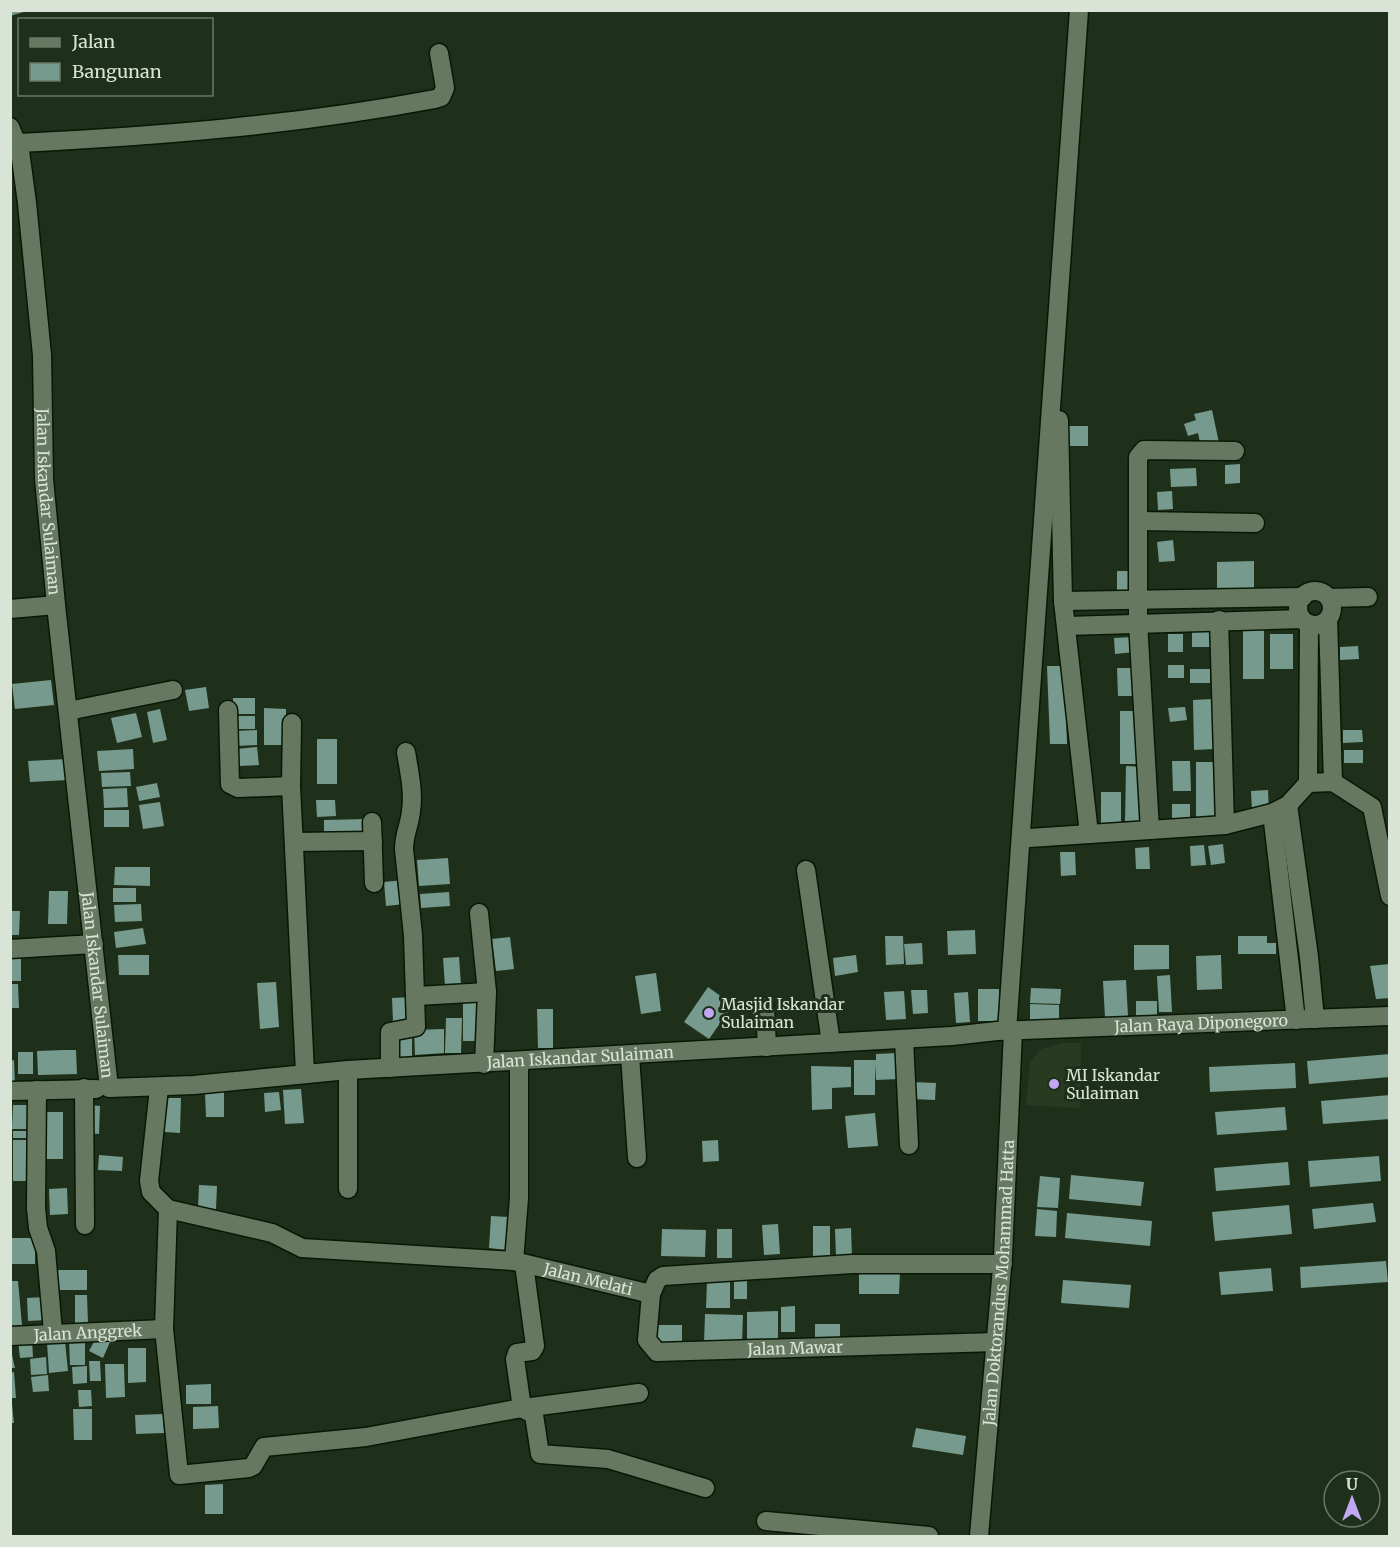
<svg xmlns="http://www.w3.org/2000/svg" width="1400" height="1547" font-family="Merriweather,serif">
<rect width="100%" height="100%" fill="#1f301a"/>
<path fill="#263b20" d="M1062,1043H1081L1080,1108L1026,1105L1030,1063L1041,1049Z"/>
<g fill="#769a8d">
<path d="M10,10H27V11L10,16Z"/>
<path d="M1212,410L1219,443L1201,447L1198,433L1188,436L1184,424L1196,420L1194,414Z"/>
<rect x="1064" y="426" width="24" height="20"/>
<path d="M1240,464V483L1225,484V465Z"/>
<path d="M1196,468L1197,486L1171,487L1170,469Z"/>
<path d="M1172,491L1173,509L1158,510L1157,492Z"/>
<path d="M1173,540L1175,561L1159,562L1157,542Z"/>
<path d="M1254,561V589H1217V562Z"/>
<rect x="1117" y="571" width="16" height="21"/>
<rect x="1192" y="630" width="19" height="17"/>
<rect x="1243" y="630" width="21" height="49"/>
<rect x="1168" y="634" width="15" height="18"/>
<rect x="1270" y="634" width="23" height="35"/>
<path d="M1133,637L1135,652L1115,654L1114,638Z"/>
<path d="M1358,646L1359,659L1340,660V647Z"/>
<rect x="1168" y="665" width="16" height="13"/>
<path d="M1047,666H1064L1067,744H1050Z"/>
<path d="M1117,668H1136V696H1118Z"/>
<rect x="1190" y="669" width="20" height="14"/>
<path d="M51,680L54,705L15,709L12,684Z"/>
<path d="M206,687L209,708L189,711L185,690Z"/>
<rect x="233" y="698" width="22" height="16"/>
<path d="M1212,699L1214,749L1194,750L1193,700Z"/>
<path d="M1185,707L1187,720L1170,722L1168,708Z"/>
<path d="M264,708L286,709V745H264Z"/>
<path d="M160,709L167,740L153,743L147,712Z"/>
<rect x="1120" y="711" width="22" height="53"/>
<path d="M136,713L142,737L117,743L111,718Z"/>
<rect x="236" y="716" width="19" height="13"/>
<path d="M257,730V745L236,746V731Z"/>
<path d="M1343,730H1362L1363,742L1343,743Z"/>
<rect x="317" y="739" width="20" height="45"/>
<path d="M257,747L259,765L238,766L237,749Z"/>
<path d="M133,749L134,769L99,771L97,751Z"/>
<rect x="1344" y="750" width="19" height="13"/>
<path d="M67,759L68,780L30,782L28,761Z"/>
<path d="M1172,761H1190L1191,791H1173Z"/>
<rect x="1196" y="762" width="21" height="55"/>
<path d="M1126,766L1144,767L1143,824L1125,823Z"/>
<path d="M130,772L131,786L102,787L101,773Z"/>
<path d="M157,783L160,797L139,801L136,787Z"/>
<path d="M127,788L128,807L104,808L103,789Z"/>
<path d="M1268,790L1269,811H1252L1251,791Z"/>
<rect x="1101" y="792" width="20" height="31"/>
<path d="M316,800H335L336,816L317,817Z"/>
<path d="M160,802L164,826L143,829L139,805Z"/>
<rect x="1172" y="804" width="18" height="16"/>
<rect x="104" y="810" width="25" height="17"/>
<path d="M369,819V836L324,837V820Z"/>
<path d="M1223,844L1225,863L1211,865L1208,846Z"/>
<path d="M1204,845L1206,865L1191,866L1190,846Z"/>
<path d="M1149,847L1150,869H1136L1135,848Z"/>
<path d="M1060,852H1075L1076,875L1061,876Z"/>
<path d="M448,858L450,884L419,886L417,860Z"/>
<path d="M115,867H150V886L114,885Z"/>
<path d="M404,880L405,904L386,906L384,882Z"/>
<rect x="113" y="888" width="23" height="14"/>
<path d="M49,891H68L67,924H48Z"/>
<path d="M449,892L450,906L421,908L420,894Z"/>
<path d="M141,904L142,921L115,922L114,905Z"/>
<path d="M10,911H20L19,935H10Z"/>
<path d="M143,928L146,944L116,948L114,932Z"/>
<path d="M975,930L976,954L948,955L947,931Z"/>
<path d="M885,936H903L904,964L886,965Z"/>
<path d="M1238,936H1267V943H1276V954H1238Z"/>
<path d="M510,937L514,969L496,971L492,939Z"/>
<path d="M922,943L923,964L906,965L904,944Z"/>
<path d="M1134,945H1169V969L1134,970Z"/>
<rect x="10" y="955" width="11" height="26"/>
<path d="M118,955H149V975H119Z"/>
<path d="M856,955L858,972L835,976L833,958Z"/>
<path d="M1221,955L1222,989L1197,990L1196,956Z"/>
<path d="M459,957L461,985L445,986L443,958Z"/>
<path d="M1389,964L1390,998L1376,999L1370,966Z"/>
<path d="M656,973L661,1011L641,1014L635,976Z"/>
<path d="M1170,975L1172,1012H1159L1157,976Z"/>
<path d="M1126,980L1128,1016L1105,1018L1103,981Z"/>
<path d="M276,982L279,1027L260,1029L257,983Z"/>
<path d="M10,984H18L19,1008H10Z"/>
<path d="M708,987L733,1005L709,1039L684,1022Z"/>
<path d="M1031,988L1061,989L1060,1004L1030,1003Z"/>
<rect x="978" y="989" width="21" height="32"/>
<path d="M911,990H927L928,1013L913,1014Z"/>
<path d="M904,991L906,1019L886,1020L884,992Z"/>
<path d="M968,992L970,1022L956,1023L954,993Z"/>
<path d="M411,997L412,1022H393L392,998Z"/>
<path d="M463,1001H482L483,1041H463Z"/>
<path d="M1136,1001H1157V1017L1136,1018Z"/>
<path d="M1030,1004L1059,1005V1023L1030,1022Z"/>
<path d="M537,1009H553V1048H538Z"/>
<path d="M446,1018H462L461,1053H445Z"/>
<path d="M444,1029V1053L415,1055L414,1030Z"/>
<path d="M398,1031L412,1032V1057H398Z"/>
<path d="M64,1050H76L77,1074L38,1075L37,1051Z"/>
<rect x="18" y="1052" width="15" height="22"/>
<path d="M898,1053L899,1079L876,1080L875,1064V1095H854V1060H876V1054Z"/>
<path d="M1390,1054V1077L1309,1084L1307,1061Z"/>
<path d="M14,1060L15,1084H10V1061Z"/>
<path d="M1295,1063L1296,1088L1210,1092L1209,1067Z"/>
<path d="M811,1066L851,1067V1087L832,1088V1109L812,1110Z"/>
<path d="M912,1082L936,1083L935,1100L911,1099Z"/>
<path d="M301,1089L304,1123L285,1124L283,1090Z"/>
<path d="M224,1092V1117H206L205,1093Z"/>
<path d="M279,1092L281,1110L265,1112L264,1093Z"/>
<path d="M1390,1095V1119L1323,1124L1321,1101Z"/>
<path d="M164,1098H181L180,1133L164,1132Z"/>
<path d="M13,1105H31V1129H12Z"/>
<path d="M88,1105L100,1106L99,1134L87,1133Z"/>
<path d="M1285,1107L1287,1130L1217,1135L1215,1112Z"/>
<rect x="43" y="1112" width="20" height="47"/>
<path d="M875,1113L878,1146L848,1148L845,1116Z"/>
<rect x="13" y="1131" width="18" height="7"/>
<rect x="13" y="1140" width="19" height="41"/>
<path d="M718,1140L719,1161L703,1162L702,1141Z"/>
<path d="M99,1155L123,1157L122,1171L98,1170Z"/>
<path d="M1379,1156L1381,1181L1310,1187L1308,1161Z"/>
<path d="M1288,1162L1290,1185L1216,1191L1214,1168Z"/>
<path d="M1071,1175L1144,1182L1141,1206L1069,1199Z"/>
<path d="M1040,1176L1060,1178L1058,1208L1037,1207Z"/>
<path d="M199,1185L217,1186L216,1209L198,1208Z"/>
<path d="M67,1188L68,1214L50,1215L49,1189Z"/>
<path d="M1373,1203L1376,1222L1314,1229L1312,1209Z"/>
<path d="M1289,1205L1292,1234L1215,1241L1212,1212Z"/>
<path d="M1037,1209L1057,1211L1056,1237L1035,1236Z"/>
<path d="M1067,1213L1152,1221L1150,1246L1065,1238Z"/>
<path d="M491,1216L509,1217L507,1250L489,1248Z"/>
<path d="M778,1224L780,1254L764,1255L762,1225Z"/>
<rect x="813" y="1226" width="17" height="31"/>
<path d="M851,1228L852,1257H836L835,1229Z"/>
<path d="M662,1229L706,1230L705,1257L661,1256Z"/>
<rect x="717" y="1229" width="15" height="29"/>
<rect x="10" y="1238" width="25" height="26"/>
<path d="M1386,1261L1388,1282L1301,1288L1300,1267Z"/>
<path d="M1271,1268L1273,1291L1221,1295L1219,1272Z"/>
<rect x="57" y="1270" width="30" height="20"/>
<path d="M859,1272H900L899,1294H859Z"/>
<rect x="734" y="1280" width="13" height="19"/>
<path d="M1063,1280L1131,1285L1129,1308L1061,1303Z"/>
<path d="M10,1281H18L22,1325L10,1326Z"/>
<path d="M707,1281H730V1308H706Z"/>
<path d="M75,1295H87L88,1323H75Z"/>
<path d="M45,1297L47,1320L28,1321L27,1298Z"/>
<path d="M795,1306V1332H781V1307Z"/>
<path d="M778,1311V1341L747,1342V1312Z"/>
<path d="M705,1314L743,1315L742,1344L704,1343Z"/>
<rect x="815" y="1324" width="25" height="16"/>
<rect x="658" y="1325" width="24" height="19"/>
<path d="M97,1336L110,1342L103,1358L89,1351Z"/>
<path d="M32,1340L33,1357L20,1358L18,1341Z"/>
<path d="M69,1340H85V1365H70Z"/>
<path d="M65,1341L68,1371L49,1373L47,1342Z"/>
<path d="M10,1346L15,1368H10Z"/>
<path d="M128,1348H146V1382L128,1383Z"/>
<path d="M46,1357L47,1374L31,1375L30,1359Z"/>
<path d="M89,1361H100L101,1381H90Z"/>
<path d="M105,1364H124L125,1397L106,1398Z"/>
<path d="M87,1366V1383L73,1384L72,1367Z"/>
<path d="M14,1372L16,1398H10V1373Z"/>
<path d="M48,1375L49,1391L33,1392L31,1377Z"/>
<path d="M211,1384V1404H186V1385Z"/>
<path d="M78,1390H91L92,1406L79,1407Z"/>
<path d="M10,1404H12L14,1423H10Z"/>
<path d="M218,1406L219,1428L193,1429V1407Z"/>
<path d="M73,1409H92V1440H74Z"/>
<path d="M163,1414L164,1433L136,1434L135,1415Z"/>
<path d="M916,1428L966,1436L963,1455L912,1447Z"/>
<path d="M223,1484V1514H205V1485Z"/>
</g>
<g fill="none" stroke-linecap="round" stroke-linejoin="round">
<defs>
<g id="minor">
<path id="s1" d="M10,127L20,151L27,203L42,355L44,479L56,605L109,1088L194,1085L348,1070L952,1036L997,1031L1390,1016"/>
<path d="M18,143C159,136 297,125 435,99L441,97L445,88L439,53"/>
<path d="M1059,420L1063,601L1089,834"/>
<path d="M1140,521L1255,523"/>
<circle cx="1315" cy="608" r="17"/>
<path d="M1329,598L1368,597"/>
<path d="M1063,601L1303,597"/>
<path d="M10,609L56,605"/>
<path d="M1328,619L1333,782"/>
<path d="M1219,620L1225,825"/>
<path d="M1066,626L1302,619"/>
<path d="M228,710L230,784L238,788L291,786"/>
<path d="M68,711L173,690"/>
<path d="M292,723L291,786L305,1073"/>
<path d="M1308,783L1333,782L1372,807L1390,896"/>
<path d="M1288,805L1309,957L1315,1019"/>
<path d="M1272,813L1296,1020"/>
<path d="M372,822L374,883"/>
<path d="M1150,830L1138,622V457L1144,450L1235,451"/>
<path d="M1029,838L1225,825L1272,813L1288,805L1308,783L1309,624"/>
<path d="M294,842L373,841"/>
<path d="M806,870L831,1043"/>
<path d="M479,913L487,992L484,1064"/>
<path d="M10,949L94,944"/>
<path d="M417,996L487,992"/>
<path d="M765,1007L767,1047"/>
<path d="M1007,1031L1079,10"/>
<path d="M904,1039L909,1145"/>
<path d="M630,1055L637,1158"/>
<path d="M390,1068V1032L416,1027L413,935L404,849C404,834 410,824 411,811C414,792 409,771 406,752"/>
<path d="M84,1088L85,1225"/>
<path d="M159,1088L149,1181L151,1192L168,1209L164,1329L179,1475L249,1468L253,1466L264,1447L366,1437L516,1409L639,1393"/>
<path d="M37,1090L36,1208L38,1228L46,1251L53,1332"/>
<path d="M10,1091L96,1089"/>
<path d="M348,1189V1070"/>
<path id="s2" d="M168,1209L272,1233L302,1248L514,1261L651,1294L657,1280L663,1276L852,1264H1003"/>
<path d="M514,1261L519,1198V1062"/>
<path d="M524,1264L535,1346L532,1351L517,1353L515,1359L522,1408L534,1415L540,1454L608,1459L705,1488"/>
<path id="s3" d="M651,1294L647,1340L657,1352L996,1342"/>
<path id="s4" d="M10,1336L164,1329"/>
<path d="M766,1521L929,1536"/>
<path id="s5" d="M979,1536L1003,1256L1013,1031"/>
</g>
</defs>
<use href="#minor" stroke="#081804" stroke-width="21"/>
<use href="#minor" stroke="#667960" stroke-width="18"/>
</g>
<g fill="#c2a8f3" stroke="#1f301a" stroke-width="2">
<circle cx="709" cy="1013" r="6"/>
<circle cx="1054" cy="1084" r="6"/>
</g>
<g text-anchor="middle" stroke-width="6" stroke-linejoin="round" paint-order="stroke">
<g font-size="16" fill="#d9e4d6" stroke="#1f301a">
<text dy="6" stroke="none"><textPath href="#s1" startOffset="378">Jalan Iskandar Sulaiman</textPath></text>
<text dy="6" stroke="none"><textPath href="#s1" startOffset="864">Jalan Iskandar Sulaiman</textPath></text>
<text dy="6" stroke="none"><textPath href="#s1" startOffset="2062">Jalan Raya Diponegoro</textPath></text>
<text dy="6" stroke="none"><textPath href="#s1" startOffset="1440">Jalan Iskandar Sulaiman</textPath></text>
<text dy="6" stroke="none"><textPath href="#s2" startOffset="429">Jalan Melati</textPath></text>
<text dy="6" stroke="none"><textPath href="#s5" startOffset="254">Jalan Doktorandus Mohammad Hatta</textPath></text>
<text dy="6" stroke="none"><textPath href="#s4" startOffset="78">Jalan Anggrek</textPath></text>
<text dy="6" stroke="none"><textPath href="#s3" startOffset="200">Jalan Mawar</textPath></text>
</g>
<g font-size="16" fill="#d9e4d6" stroke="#1f301a" text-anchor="start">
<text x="721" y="1010">Masjid Iskandar<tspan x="721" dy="18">Sulaiman</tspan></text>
<text x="1066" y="1081">MI Iskandar<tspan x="1066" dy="18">Sulaiman</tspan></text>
</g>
</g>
<rect width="1400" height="1547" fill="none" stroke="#d9e4d6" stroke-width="24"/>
<rect x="18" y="18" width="195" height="78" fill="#1f301a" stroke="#697865" stroke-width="1.5"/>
<rect x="30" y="38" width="30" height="9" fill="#667960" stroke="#697865" stroke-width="1.5"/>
<text x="72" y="48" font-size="18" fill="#d9e4d6">Jalan</text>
<rect x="30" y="63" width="30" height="18" fill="#769a8d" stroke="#697865" stroke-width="1.5"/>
<text x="72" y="78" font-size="18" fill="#d9e4d6">Bangunan</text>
<g transform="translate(1352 1499)"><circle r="28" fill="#1f301a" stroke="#697865" stroke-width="1.5"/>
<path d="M0-4.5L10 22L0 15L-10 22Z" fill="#c2a8f3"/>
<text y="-9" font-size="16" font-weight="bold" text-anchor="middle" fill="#d9e4d6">U</text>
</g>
</svg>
